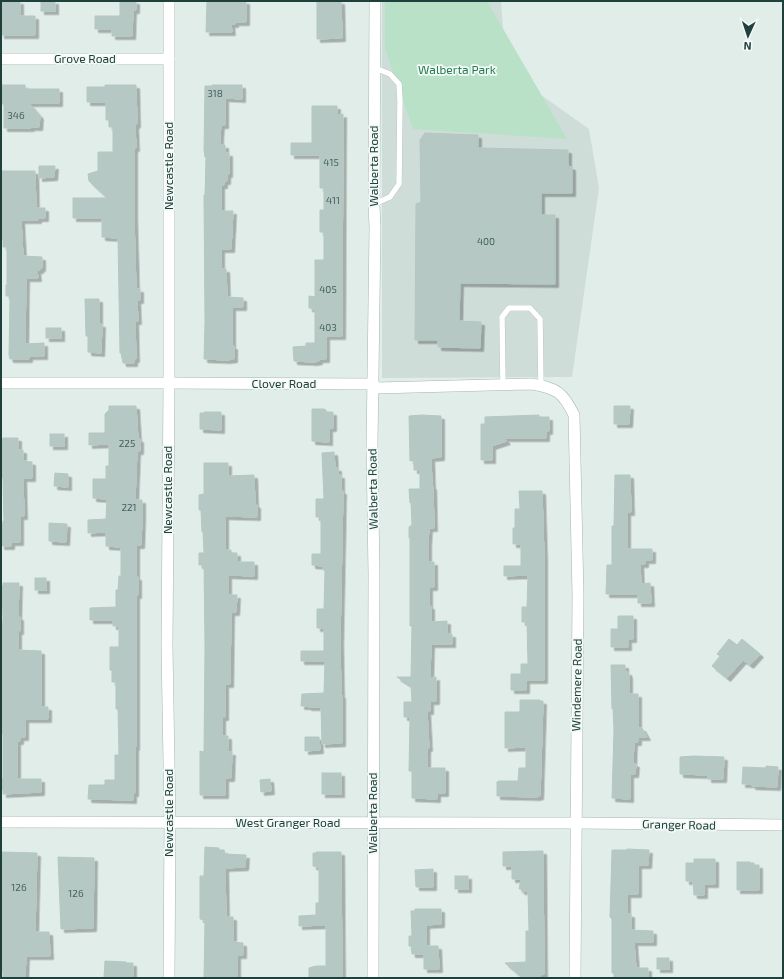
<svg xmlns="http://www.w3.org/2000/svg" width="784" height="979" font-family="'Exo 2',sans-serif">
<defs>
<filter id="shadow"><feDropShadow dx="3.5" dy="3.5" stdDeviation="0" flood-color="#0004"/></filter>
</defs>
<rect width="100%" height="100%" fill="#e1ede9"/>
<path fill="#cfddd8" d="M382,1H501L506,70L589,129L599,188L572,377L382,378Z"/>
<path fill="#b8e1c7" d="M385,1H487L567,139L413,129L385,49Z"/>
<g fill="#b6c8c3" stroke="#b3c8c1" filter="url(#shadow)">
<path d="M1,1H20V16H35V35H1Z"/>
<rect x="41" y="1" width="14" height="10"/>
<path d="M120,1H136V10H133L132,36H112V29H95V16H120Z"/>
<path d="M207,1H246V22H235V24H231L232,32H206Z"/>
<path d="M317,1H341L342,38L317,39Z"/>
<path d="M1,85H25V89H59V103H29L40,116L39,127H30L31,128H4V104H1Z"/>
<path d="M105,85H136L137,124L135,126L136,148H134V217L136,289H140V300H137L138,321H135L136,359H134V363H123L121,353H120L118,238L102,237V218H73V198H107L89,181L88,174L98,171V152H113V127H109V120H106V102H87V87H105Z"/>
<path d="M212,85H242V99L225,98V125H221L220,135V145H225V153H229V174H227V181H224V185H221V211H233L231,249H221V269H226L227,297L243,298V307H232V346H234V359L227,360L204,359L205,322L204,195H205L206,157H205L204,150L205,86H212Z"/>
<path d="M312,106H337V115L343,114L342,336H326V359H319V361L314,362L294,361L293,347L306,346V343H315V309L309,308V296L315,297V260H324V232H320V210H324V188H320V155H291V143H312Z"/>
<path d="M425,133L478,135V148L568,150V166L572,167V193H541V215H555V284L460,283L459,321L481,322L480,348L438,347V340H415L416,204L421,202L420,140Z"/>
<path d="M39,166H55L54,177L39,178Z"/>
<path d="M2,171H35L36,208H45V218H38V220H21L23,256L42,257V268H40V270H37L38,278H26L25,344L44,343V356H29V359H10L9,355L10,298L9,296H6V285H7V247H3V240H2Z"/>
<path d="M85,299H99V324H102L101,353L88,352V336H86Z"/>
<rect x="46" y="328" width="15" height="10"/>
<path d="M109,406H136L138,439H140V451H137L135,500H142V518L141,545H136V577H138V595H136V747H135V793H133V800L88,799L89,785H105V780H115V755H119L118,709H116V682H112V670H110V647H119V626H113V620H90V608L116,607V590H118L119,576H121V547L106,546V532L88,533V520L106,519L107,499L93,498V479H106V466H109V444L89,445V433H105V414L109,410Z"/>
<path d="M614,406H630L629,424H614Z"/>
<path d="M312,409H324L326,410V412H333V428H329V442L312,441Z"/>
<path d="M204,412H221V430L200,429V413H204Z"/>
<path d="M422,415L441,416V457L431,458L432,486H433L434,528H429L428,542V562H434V587H429V606H431V622L447,621V634H452V644H431L430,678L436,677V701H430V711H427L429,748H427V768H445V793H437V799L412,798V771H409L410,717H404V702H412L411,686L397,677H411L412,626H410V538H409V527L412,525L411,502L410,503L409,489H420V470H414V460L410,461L409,416Z"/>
<path d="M539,415V417H549V431H546V438H504L507,441L492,446V460H481V424H485V417Z"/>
<rect x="50" y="434" width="14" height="12"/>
<path d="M3,438H18V450H23V461L32,462V478H23L24,516H20V542H11V546H1L3,521H4L3,478H1L2,439Z"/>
<path d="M334,452L335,468H338V475H341V491H343L340,642L341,695H342V743L322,744L321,707H308V706H301L302,694L324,693L325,661H301V651H324V628H317V609H324L325,570H323V566L312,565V554H321V517H316V499H324L322,453Z"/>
<path d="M204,463H228V476L254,475L255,504L257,505V517L225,516V550H231V553H237V562H254V576L228,575V595H237L236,612H231L230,684H225V717H222V736H228V752H232L231,778H225V795H200V751L204,752V750L205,647L204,565H199V553H204L203,531L202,532L201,510H199V495L204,494Z"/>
<path d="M55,473L68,474V487L54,486Z"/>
<path d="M615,475H630L631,512H627V549H652V560H645V564H640L641,584L650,583L651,603H638V594H606L607,565H612V526H614Z"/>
<path d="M519,491H542L544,557V680H526V690H511V674H521V664H528L527,622H522V607H527L528,575L504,576V566H521V544H513V528H515V509H520Z"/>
<path d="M49,523L67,524L66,542L49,541Z"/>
<rect x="35" y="578" width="11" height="12"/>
<path d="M3,583H19L18,617H20V631H18V650L41,651V707H48V719H25V737H20V741H17V779H41V792L3,794V789H1V779H3V734H1V700H2L1,644L3,619L2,586H3Z"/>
<path d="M618,616H633V639H628V647H611V629H618Z"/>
<path d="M729,639L737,645L742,639L760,654L750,665L743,660L727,678L712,666L720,656L717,654Z"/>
<path d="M611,665H625V672H628L629,675V694H638V728H642L647,737H638V742H634L633,763L636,764L635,774H630V799L612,798L614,730L613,708L612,709Z"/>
<path d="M520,700H540V701H543L540,796L537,797L497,796V782L499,781H518L519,768H526V747L505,748V712H520Z"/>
<path d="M305,737H319L320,750L305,751Z"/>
<path d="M694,756L724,757L723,779H708V775L680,774V757Z"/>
<path d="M766,766L778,767L777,787L752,786V784H742L743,767L766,768Z"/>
<rect x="322" y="773" width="19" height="21"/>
<path d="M270,779L271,791L261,792L260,780Z"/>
<path d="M205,847L219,848V850H224L225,854L246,855L245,867L225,868L226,917H233V942L243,943V955H237V978H204L205,920L200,919V876H204Z"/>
<path d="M627,849L649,850L648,865H638V894H627V914H631V930L653,931V942H634L636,968H648V978H614V973H612V919L610,917L612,850H627Z"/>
<path d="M543,851L544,974H541L540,978H523L505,963L526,962V931H529L528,891H521L522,889H519L521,879H512V866H503V852Z"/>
<path d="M1,852L37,853L35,932H49L50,956H26L25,977L3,978V972H2Z"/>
<path d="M316,852H341L342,978H309V968L316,966H326V925L299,926V916L316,915V903H319V867L313,866V853H316Z"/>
<path d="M58,857L94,858L93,928L61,929Z"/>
<path d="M694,859H715V884H704V895H694L693,881H686V863H694Z"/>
<path d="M737,862H750V863H754V865H759V890H737Z"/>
<path d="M433,869V887H416L415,870Z"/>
<rect x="455" y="876" width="13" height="13"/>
<path d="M415,909H441V924L426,925V946H438L439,969H424V954H412L411,946H409V936H412L411,911H415Z"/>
<rect x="657" y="958" width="12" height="11"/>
<path d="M105,961L126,962V963H133V978L104,977Z"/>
</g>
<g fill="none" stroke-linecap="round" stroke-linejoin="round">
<defs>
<g id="lane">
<path d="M374,204L390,197L399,184L400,100L399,84L390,74L375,68"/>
<path d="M503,384L502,317L509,308H530L540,319L541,385"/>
</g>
<g id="street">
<path d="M169,1V383L167,646L170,823L169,978"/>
<path d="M1,59H169"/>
<path d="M1,383H169L373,384L377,388L532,384C556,388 563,392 574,415L578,595L575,978"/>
<path d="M1,822L576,823L783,825"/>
<path d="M373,978L374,574L372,447L375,229L374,204L375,1"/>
</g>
</defs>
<use href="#lane" stroke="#a3b6b1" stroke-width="6"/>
<use href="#street" stroke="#a3b6b1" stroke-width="12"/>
<use href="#lane" stroke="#fff" stroke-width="5.5"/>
<use href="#street" stroke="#fff" stroke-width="11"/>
</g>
<g text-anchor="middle" stroke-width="3.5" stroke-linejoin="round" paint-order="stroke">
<g font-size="10" fill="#45625d">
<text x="215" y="97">318</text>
<text x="16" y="119">346</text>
<text x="331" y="166">415</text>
<text x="333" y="204">411</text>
<text x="486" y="245">400</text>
<text x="328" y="293">405</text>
<text x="328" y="331">403</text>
<text x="127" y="447">225</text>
<text x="129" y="511">221</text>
<text x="19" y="891">126</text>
<text x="76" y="897">126</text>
</g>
<g font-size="12" fill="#1f403b" stroke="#f2f9f6">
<text x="85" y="63">Grove Road</text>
<text transform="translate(169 166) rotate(-90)" y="4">Newcastle Road</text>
<text transform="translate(374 166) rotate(-90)" y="4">Walberta Road</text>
<text x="284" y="388">Clover Road</text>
<text transform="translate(373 489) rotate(-91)" y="4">Walberta Road</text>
<text transform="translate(168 490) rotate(-90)" y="4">Newcastle Road</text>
<text transform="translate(577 685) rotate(-89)" y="4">Windemere Road</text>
<text transform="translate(169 813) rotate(-90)" y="4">Newcastle Road</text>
<text transform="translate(373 813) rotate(-90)" y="4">Walberta Road</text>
<text x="288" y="827">West Granger Road</text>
<text transform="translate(679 825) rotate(1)" y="4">Granger Road</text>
</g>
<g font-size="12" fill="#257b50" stroke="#f2f9f6">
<text x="457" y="74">Walberta Park</text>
</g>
</g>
<rect width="784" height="979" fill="none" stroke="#1f403b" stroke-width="4"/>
<g transform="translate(748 36) rotate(183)" stroke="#f2f9f6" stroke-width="3" paint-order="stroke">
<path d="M0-3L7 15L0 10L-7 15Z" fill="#1f403b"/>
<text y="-6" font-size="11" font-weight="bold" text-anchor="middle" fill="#1f403b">N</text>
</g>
</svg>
